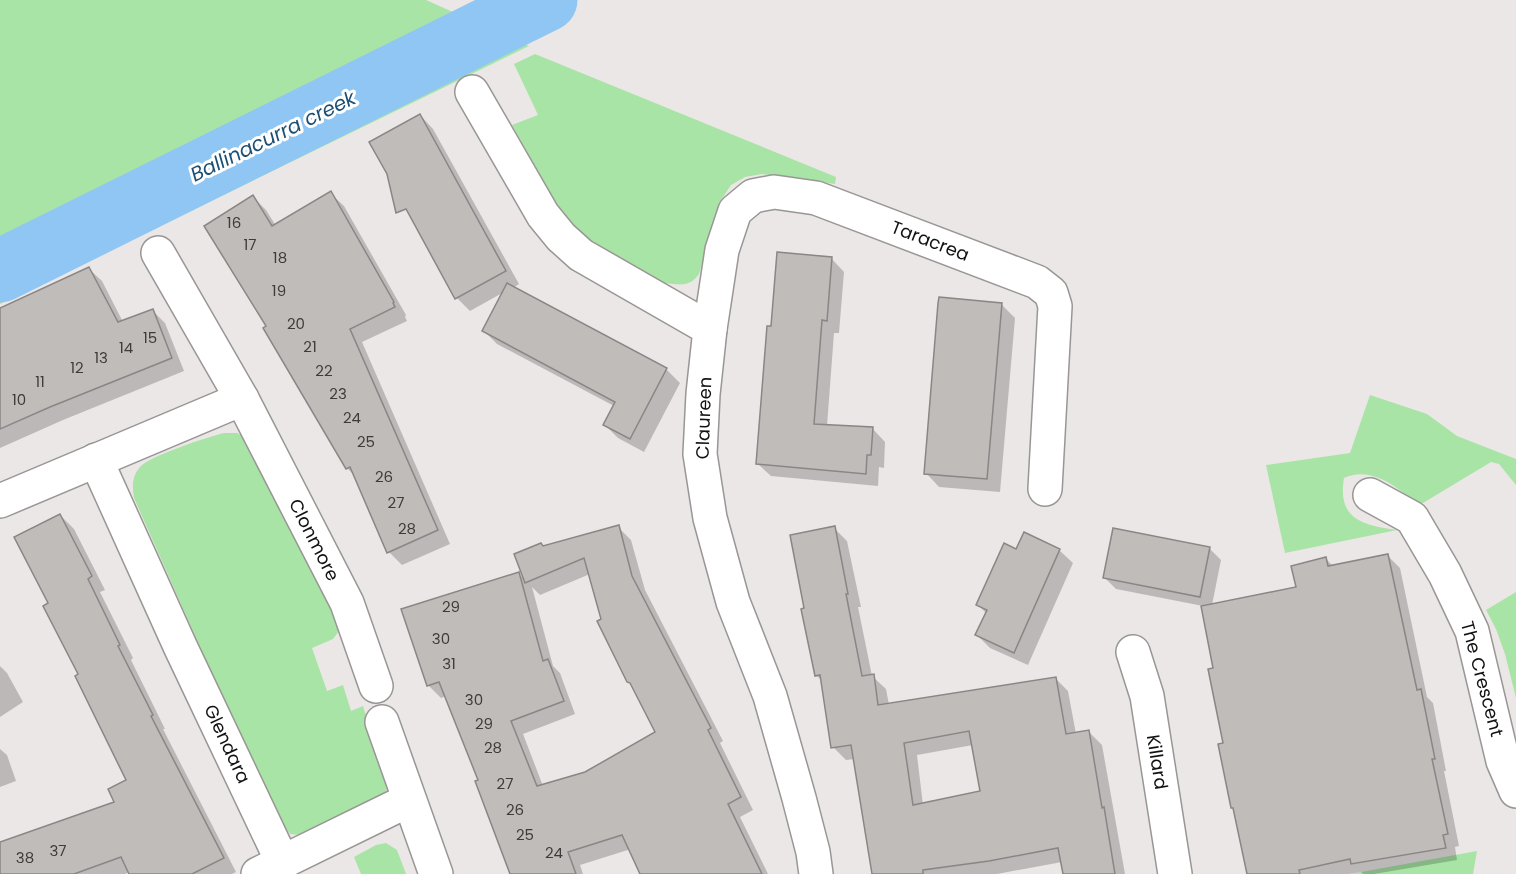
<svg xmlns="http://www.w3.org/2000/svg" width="1516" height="874" font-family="Poppins,sans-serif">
<rect width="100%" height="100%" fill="#ebe7e6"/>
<g fill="#a8e4a5">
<path d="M0,0H426L529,46L0,304Z"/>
<path d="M535,54L836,177L835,184L762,174L745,177L731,185L719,203L699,274C690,287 680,285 665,283L573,230L564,217L512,125L538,115L514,64Z"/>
<path d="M1370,395L1427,414L1457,436L1516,459V485L1499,464L1491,462L1418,506C1400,488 1371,465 1344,478C1337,519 1362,525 1397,530L1285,553L1266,465L1350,453Z"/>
<path d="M224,433H237L250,440L319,583L333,613L339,631L333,639L312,648L327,691L343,685L351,711L363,706L386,780L387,790L377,801L301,835L290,834L282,823L201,649L134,498C132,487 132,476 140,467C150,456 207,437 224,433Z"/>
<path d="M1516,592V698L1505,654L1496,629L1486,610Z"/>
<path d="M386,843L397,850L406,874H361L354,857L376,845Z"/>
<path d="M1477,851L1473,874H1350Z"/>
</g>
<g fill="#0003" fill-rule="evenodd">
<path d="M420,115L433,129L519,284L513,288L667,370L680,383L644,452L618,438L604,424L614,406L497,344L484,331L504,292L470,311L457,298Z"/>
<path d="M330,193L344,206L406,315L405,317L407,321L362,342L450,544L402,565L389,552L355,476L347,468L269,327L253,197L266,210L276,226Z"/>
<path d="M831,258L844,272L839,333H834L827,426L872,428L885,442L884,468L879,467L878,486L771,476L757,463L773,328Z"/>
<path d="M89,269L102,281L123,322L152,310L165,323L184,371L63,420L0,448V317Z"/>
<path d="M1001,304L1015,318L1000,492L939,487L926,473Z"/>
<path d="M60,515L74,529L105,590L100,592L133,658L131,660L165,729H163L236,872L232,874H131L130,872L125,874H0V844L116,803L128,781L80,675L50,604Z"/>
<path d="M618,527L631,540L645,590L723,741L720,743L753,810L740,817L768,874H642L631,849L580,865L583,874H521L480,780L446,696L441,698L428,685L518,573L526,581L543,547ZM590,574L603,620L657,733L586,773L543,786L523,734L575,714L560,673L553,666L532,587L540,595Z"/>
<path d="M834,528L847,541L861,607H858L872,676L886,689L889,705L1055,678L1068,691L1076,734L1089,732L1102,745L1125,874H1064L1062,862L997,874H873L855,759L846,760L833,747L823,682L816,675L806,610ZM973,745L982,792L923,805L917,755Z"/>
<path d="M1209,548L1221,560L1212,605L1298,588L1326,559L1334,567L1387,555L1400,568L1427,697L1433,703L1446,771H1444L1459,846L1455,847L1457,860L1374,874H1363L1361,872L1349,874H1249L1224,744L1215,669L1203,606L1116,589L1105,578Z"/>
<path d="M1059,550L1073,563L1028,665L990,648L977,635L987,614L978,605Z"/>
<path d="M0,666L7,673L23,702L0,717Z"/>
<path d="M0,749L7,755L16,781L0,787Z"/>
</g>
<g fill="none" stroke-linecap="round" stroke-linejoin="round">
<path stroke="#8fc6f4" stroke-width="63" d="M0,271L546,0"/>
</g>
<g fill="#bfbcba" stroke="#898685" stroke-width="1.5" fill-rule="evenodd">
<path d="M420,114L506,271L455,299L406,209L396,213L387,174L369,142Z"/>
<path d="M331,191L394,302L393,303L395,307L350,329L438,530L387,553L350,467L346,469L263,328L266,326L204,226L253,195L272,226Z"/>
<path d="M777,252L832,257L827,321L822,320L814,424L873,427L871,455H867L866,474L756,464L767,326H771Z"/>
<path d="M89,267L118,322L153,309L172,358L50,407L0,429V308Z"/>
<path d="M507,283L667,368L630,439L603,425L615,402L482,331Z"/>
<path d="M939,297L1002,303L987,479L924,474L938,303Z"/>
<path d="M60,514L92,576L88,579L120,645L118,646L153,715L151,716L224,858L192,874H129L121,857L74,874H0V842L114,802L108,789L126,780L75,676L78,674L43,606L48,603L14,537Z"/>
<path d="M619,525L632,576L711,728L708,730L741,797L728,804L762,874H640L622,835L568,852L576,874H510L475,781L478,780L439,682L427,686L401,609L519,572L543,661L548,659L564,701L511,721L537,786L585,772L655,732L630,683L627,682L597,621L601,619L584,558L525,583L514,554L541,543L543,546Z"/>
<path d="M835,526L848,594H846L862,676L874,674L878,705L1056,677L1066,734L1089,730L1102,808L1104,807L1115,874H1063L1058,848L989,861L923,870V874H872L851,745L831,748L820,675L815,676L801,609L804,608L790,535ZM969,731L980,791L913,805L904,743Z"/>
<path d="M1113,528L1210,547L1200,597L1103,578Z"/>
<path d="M1024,532L1060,549L1014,653L975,635L987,610L976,605L1004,543L1016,549Z"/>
<path d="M1388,554L1417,690L1421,689L1435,759H1432L1448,834L1443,835L1446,848L1351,864L1350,859L1299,870L1300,874H1247L1233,808H1231L1218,744L1223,743L1208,669L1213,668L1201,606L1296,587L1291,566L1326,557L1328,566Z"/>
</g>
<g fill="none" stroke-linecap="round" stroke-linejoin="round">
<defs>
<g id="minor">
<path d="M472,92L543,215L561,237L581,255L710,329L703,394L700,454L710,518L733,602L770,696L799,798L813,852L816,874"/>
<path d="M158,253L242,399L347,603L376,686"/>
<path d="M710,329L722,250L735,211L753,196L774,192L816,198L1037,282L1051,293L1055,306L1045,489"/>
<path d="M96,460L180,646L282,861"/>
<path d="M1370,495L1412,518L1445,574L1472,631L1503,761L1516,791"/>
<path d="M0,501L242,399"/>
<path d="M1133,652L1147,696L1175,874"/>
<path d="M382,722L436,874"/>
<path d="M258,874L409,800"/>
</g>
</defs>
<use href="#minor" stroke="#999695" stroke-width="36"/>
<use href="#minor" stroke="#fff" stroke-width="33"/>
</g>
<g text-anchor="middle" stroke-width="6" stroke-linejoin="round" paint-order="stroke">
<g font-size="15" fill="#3e3c3b">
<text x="234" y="228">16</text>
<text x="250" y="250">17</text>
<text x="280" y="263">18</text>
<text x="279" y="296">19</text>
<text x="296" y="329">20</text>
<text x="150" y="343">15</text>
<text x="310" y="352">21</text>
<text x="126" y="353">14</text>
<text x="101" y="363">13</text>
<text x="77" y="373">12</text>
<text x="324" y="376">22</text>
<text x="40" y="387">11</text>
<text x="338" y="399">23</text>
<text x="19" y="405">10</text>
<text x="352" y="423">24</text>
<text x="366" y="447">25</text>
<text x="384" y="482">26</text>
<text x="396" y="508">27</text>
<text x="407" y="534">28</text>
<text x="451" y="612">29</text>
<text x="441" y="644">30</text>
<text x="449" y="669">31</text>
<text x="474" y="705">30</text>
<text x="484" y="729">29</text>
<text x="493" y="753">28</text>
<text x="505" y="789">27</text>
<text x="515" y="815">26</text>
<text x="525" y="840">25</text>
<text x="58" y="856">37</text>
<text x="554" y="858">24</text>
<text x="25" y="863">38</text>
</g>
<g font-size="18" fill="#131111" stroke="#fff">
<text transform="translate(930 241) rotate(21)" y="6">Taracrea</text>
<text transform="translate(704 418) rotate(-88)" y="6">Claureen</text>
<text transform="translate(314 540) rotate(63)" y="6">Clonmore</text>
<text transform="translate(1482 679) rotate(75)" y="6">The Crescent</text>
<text transform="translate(227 744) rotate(65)" y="6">Glendara</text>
<text transform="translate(1157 762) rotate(81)" y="6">Killard</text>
</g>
<g font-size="20" font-style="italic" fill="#1c4f74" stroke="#fff">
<text transform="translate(273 136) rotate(-26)" y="7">Ballinacurra creek</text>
</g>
</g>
</svg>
